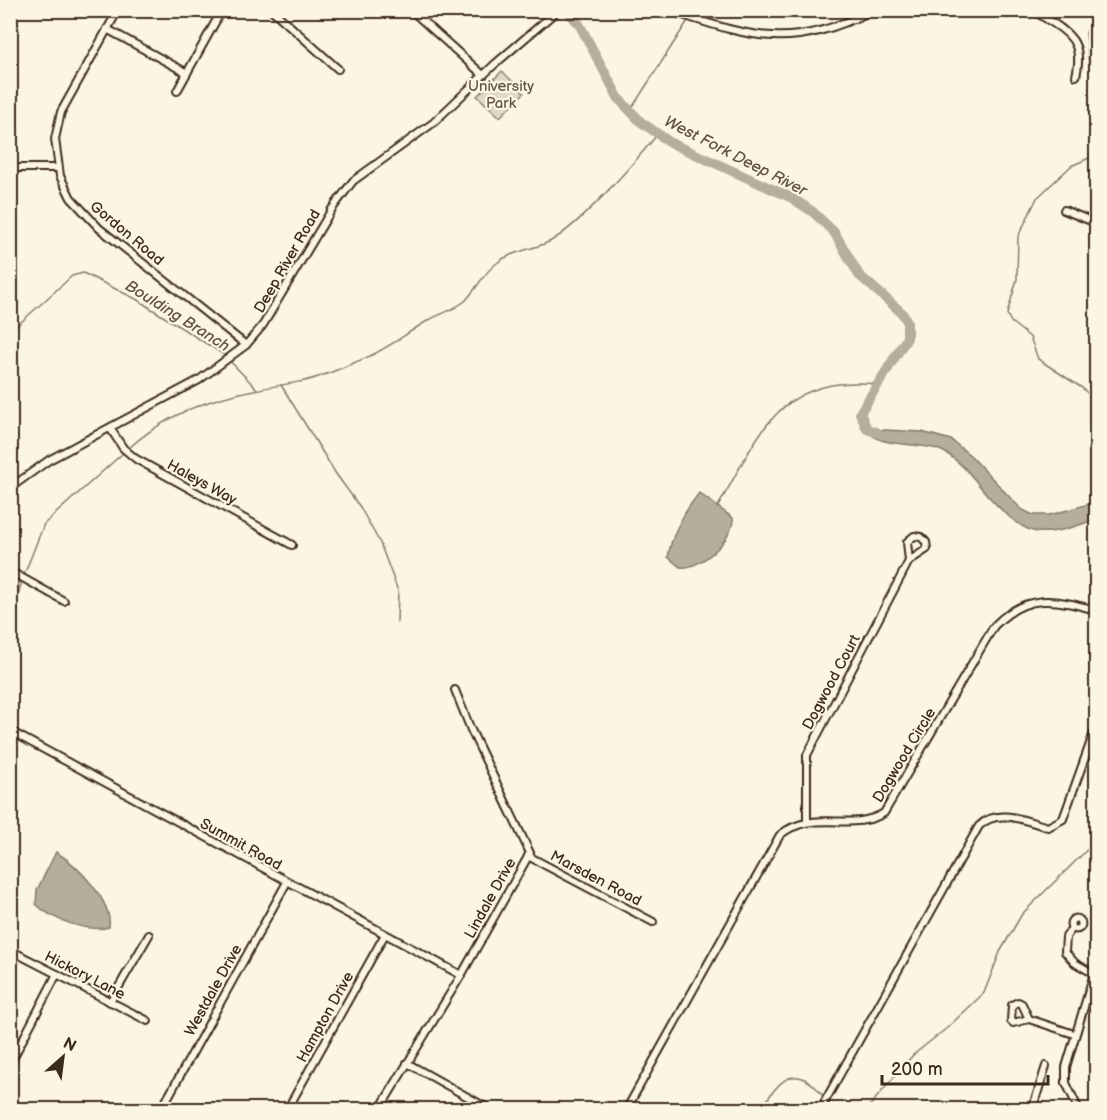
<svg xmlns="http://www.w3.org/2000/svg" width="1107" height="1120" font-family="'Balsamiq Sans',sans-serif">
<rect width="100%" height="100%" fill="#fcf5e5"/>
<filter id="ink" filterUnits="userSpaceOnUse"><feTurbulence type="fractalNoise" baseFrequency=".0167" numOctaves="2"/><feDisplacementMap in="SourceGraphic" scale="12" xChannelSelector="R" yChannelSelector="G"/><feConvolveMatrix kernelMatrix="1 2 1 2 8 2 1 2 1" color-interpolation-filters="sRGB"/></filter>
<g filter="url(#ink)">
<path fill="#e0d8c8" stroke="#8e8173" stroke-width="1.5" d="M502,71L524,93L500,117L477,96Z"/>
<g fill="#b7ad9e" stroke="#85796b" stroke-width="1.5">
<path d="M1094,11H1096L1095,66L1089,63L1086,33Z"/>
<path d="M867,429L922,432L951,440L971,456L1021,509L1033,515H1050L1096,502V519C1080,525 1051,536 1033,531C1015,526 995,504 983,490C972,476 960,461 944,452C923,440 877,450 867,429Z"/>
<path d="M699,493L733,518C734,539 700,570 680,567L668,557C672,532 684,512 699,493Z"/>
<path d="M56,852C76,864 113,901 109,927C88,933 50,919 36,904L37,890Z"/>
</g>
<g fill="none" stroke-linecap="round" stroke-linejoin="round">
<g stroke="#85796b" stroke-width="1.5">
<path d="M630,111L689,19"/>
<path d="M1096,155L1071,166L1037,198L1018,237L1017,279L1007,314L1011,322L1030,337L1038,359L1082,388L1096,401"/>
<path d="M10,332L72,276L83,273L136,299L226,356"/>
<path d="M229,360L257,389"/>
<path d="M281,385L336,474L360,507L380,543L398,591L397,622"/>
<path d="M129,448C180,402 234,393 299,382C320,379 343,367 363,359C388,349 406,333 429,320C442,313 454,310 465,301C477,289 483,273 497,263C513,250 533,250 551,241C582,223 633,164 657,135"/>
<path d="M717,508C760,434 777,375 877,384"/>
<path d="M24,575L44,524L122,454"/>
<path d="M10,628L22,580"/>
<path d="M828,1102L833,1110"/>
<path d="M761,1110C778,1080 796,1060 823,1096"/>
<path d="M866,1110L913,1055L947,1028L984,993L1000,952L1022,914L1096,841"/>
</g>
<path stroke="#b7ad9e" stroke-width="10" d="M567,10L579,24L619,99L641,122L671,143L792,198L813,212L834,232L859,275L901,312L907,321V338L860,413L867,429L878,433"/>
<defs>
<g id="minor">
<path d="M118,10L61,112L55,139L60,176L71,198L99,228L246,345"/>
<path d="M272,10L338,69"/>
<path d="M411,10L483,75"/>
<path d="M667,10C751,37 789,52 873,10"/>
<path d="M1033,10C1061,30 1086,35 1076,76"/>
<path d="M107,29L187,73"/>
<path d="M177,91L222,10"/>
<path d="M10,168H57"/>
<path d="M1064,210L1096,223"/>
<path d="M110,428L123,448L136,459L292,545"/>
<path d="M10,488L49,460L199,380L246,345L263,325L332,209L353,181L433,123L495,64L558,10"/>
<path d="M10,571L64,601"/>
<path d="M10,731L461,975"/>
<path d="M807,822V755L909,561L907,542L914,536L921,537L926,542L927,549L909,561"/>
<path d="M528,856L653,922"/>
<circle cx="1076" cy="924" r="5.5"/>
<path d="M1072,928L1066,937L1065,952L1075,963L1096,975"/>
<path d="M10,950L148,1021"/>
<path d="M110,1002L149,935"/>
<path d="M1029,1019L1022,1004L1018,1002L1012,1005L1011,1021L1013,1023L1029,1019L1074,1034"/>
<path d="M407,1063L491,1110"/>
<path d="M10,1064L57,974"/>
<path d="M161,1110L287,882"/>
<path d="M287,1110L384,936"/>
<path d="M379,1110L462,974L530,853L471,730L455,690"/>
<path d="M626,1110L780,835C813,808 852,833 884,813L994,626C1027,592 1055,599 1096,610"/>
<path d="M820,1110L979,826C998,807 1025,821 1048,827L1063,819L1096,727"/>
<path d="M1032,1110L1046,1066"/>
<path d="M1079,1110L1066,1083V1067L1096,967"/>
</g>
</defs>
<use href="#minor" stroke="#3b2a1e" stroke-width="10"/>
<use href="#minor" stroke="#fcf5e5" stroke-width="6"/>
</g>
</g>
<g text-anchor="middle" stroke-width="4.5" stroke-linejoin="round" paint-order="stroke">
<g font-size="15" fill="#645648" stroke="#fcf5e5">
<text x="501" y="91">University<tspan x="501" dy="17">Park</tspan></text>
</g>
<g font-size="15" fill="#3b2a1e" stroke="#fcf5e5">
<text transform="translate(127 233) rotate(40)" y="5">Gordon Road</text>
<text transform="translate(287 261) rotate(-60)" y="5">Deep River Road</text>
<text transform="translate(202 482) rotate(29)" y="5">Haleys Way</text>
<text transform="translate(831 682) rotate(-62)" y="5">Dogwood Court</text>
<text transform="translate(904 755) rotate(-59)" y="5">Dogwood Circle</text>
<text transform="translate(241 844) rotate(29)" y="5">Summit Road</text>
<text transform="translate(596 878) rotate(28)" y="5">Marsden Road</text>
<text transform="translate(490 898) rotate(-61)" y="5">Lindale Drive</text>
<text transform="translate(85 975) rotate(27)" y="5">Hickory Lane</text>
<text transform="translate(213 990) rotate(-61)" y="5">Westdale Drive</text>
<text transform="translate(325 1017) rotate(-61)" y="5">Hampton Drive</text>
</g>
<g font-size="16" font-style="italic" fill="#605144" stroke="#fcf5e5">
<text transform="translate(736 155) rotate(27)" y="6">West Fork Deep River</text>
<text transform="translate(178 315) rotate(32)" y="6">Boulding Branch</text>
</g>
</g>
<rect width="1107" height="1120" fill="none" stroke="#fcf5e5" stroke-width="36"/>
<rect x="18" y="18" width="1071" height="1084" fill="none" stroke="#3b2a1e" stroke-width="2" filter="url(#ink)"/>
<g transform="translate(63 1057) rotate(28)" stroke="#fcf5e5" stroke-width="4.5" paint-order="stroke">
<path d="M0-4.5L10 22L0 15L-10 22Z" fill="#3b2a1e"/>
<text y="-9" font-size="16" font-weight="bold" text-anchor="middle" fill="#3b2a1e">N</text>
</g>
<path d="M882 1075v9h166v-9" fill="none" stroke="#3b2a1e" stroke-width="3"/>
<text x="891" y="1075" font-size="18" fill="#3b2a1e" stroke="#fcf5e5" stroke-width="4.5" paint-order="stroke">200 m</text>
</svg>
